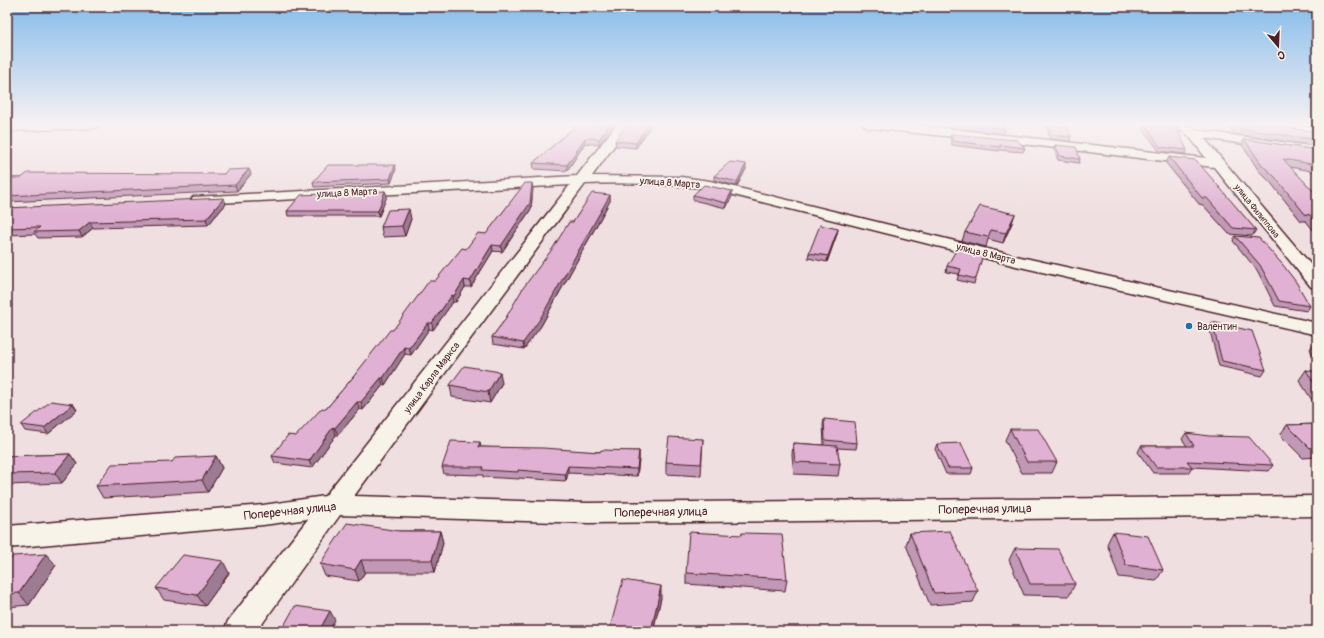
<svg xmlns="http://www.w3.org/2000/svg" width="1324" height="638" font-family="Pangolin,sans-serif">
<rect width="100%" height="100%" fill="#f0dfe1"/>
<filter id="ink" filterUnits="userSpaceOnUse"><feTurbulence type="fractalNoise" baseFrequency=".025" numOctaves="2"/><feDisplacementMap in="SourceGraphic" scale="8" xChannelSelector="R" yChannelSelector="G"/><feConvolveMatrix kernelMatrix="1 2 1 2 8 2 1 2 1" color-interpolation-filters="sRGB"/></filter>
<g filter="url(#ink)">
<g fill="none" stroke-linecap="round" stroke-linejoin="round">
<defs>
<g id="street">
<path d="M7,124H101L95,128L7,131Z"/>
<path d="M617,124H630L592,176L681,177L710,181L1016,256L1317,323V335L1016,266L710,189C669,184 627,182 585,184L354,496L588,503L1317,496V516L588,523L340,515L257,631H224L228,621L308,519L263,525L7,548V526L263,505L325,496L570,185L198,204L193,203L191,200L193,197L577,176Z"/>
<path d="M862,124H907L1206,158L1189,136L1172,124H1187L1196,130L1317,147V155L1204,138L1317,272V288L1311,287L1214,167L1023,144L868,128Z"/>
</g>
</defs>
<use href="#street" stroke="#4a1f2b" stroke-width="3"/>
<use href="#street" fill="#f7f3e8" fill-rule="evenodd"/>
</g>
<g fill="#c198b5" stroke="#4a1f2b">
<path d="M578,124H615L599,145L585,143L567,171L534,169L533,163Z"/>
<path d="M652,124L636,148L616,146L615,141Z"/>
<path d="M946,124H1000L1005,129L1004,134L947,127Z"/>
<path d="M1228,124H1260L1317,132V146L1234,134Z"/>
<path d="M1048,125L1071,137L1070,141L1050,139L1047,129Z"/>
<path d="M1146,125L1187,150L1185,154L1159,151L1144,130Z"/>
<path d="M951,134L1025,148L1023,152L999,150V151L952,145L950,138Z"/>
<path d="M1244,139L1317,150V172L1290,167L1317,195V235L1306,221H1301L1271,183L1259,171L1242,145Z"/>
<path d="M1055,145L1080,159L1079,163L1058,160L1054,149Z"/>
<path d="M1169,157L1256,230L1252,236L1229,234L1203,205L1199,204L1166,163Z"/>
<path d="M396,169L391,183L314,187L313,182Z"/>
<path d="M746,169L737,186L714,180V176Z"/>
<path d="M251,174L237,191L7,202V178Z"/>
<path d="M533,188L531,209L502,252L493,251L471,287H465L456,302H453L433,330L429,329L411,355L405,354L385,385H383L363,410L360,409L338,435H336L312,468L275,463L272,456L296,436L326,409L435,281L466,249L486,234Z"/>
<path d="M385,191L387,196L379,216H288L287,211Z"/>
<path d="M610,195V201L541,326L524,349L493,344L492,337L504,321L573,222Z"/>
<path d="M693,195L732,196L726,208L693,200Z"/>
<path d="M226,204L208,225L93,228L82,237L38,238L35,234L7,235V208Z"/>
<path d="M411,219L405,236L383,237L381,227Z"/>
<path d="M1012,223L1003,243L988,239L986,247L962,241L965,232Z"/>
<path d="M838,229L837,234L827,262L808,258L809,253Z"/>
<path d="M1235,236L1310,306L1307,311L1275,306L1257,270L1233,241Z"/>
<path d="M983,254L974,284L957,280L959,274L946,272L947,266Z"/>
<path d="M1212,322L1266,370L1262,376L1219,366L1209,327Z"/>
<path d="M1316,340H1317V364L1310,349Z"/>
<path d="M1306,370L1317,372V408L1299,380Z"/>
<path d="M502,383L490,403L452,397L450,385Z"/>
<path d="M73,404L77,410L48,434L25,431L21,425Z"/>
<path d="M824,419L857,443L856,449L837,448L840,464L838,476L794,474L792,455L793,443L824,445L823,425Z"/>
<path d="M1317,424V457L1303,458L1280,435L1287,425Z"/>
<path d="M1010,429L1057,462L1052,473H1022L1005,440Z"/>
<path d="M1186,433L1273,465L1269,471L1192,467L1188,473H1153L1138,452L1141,446H1187L1182,439Z"/>
<path d="M703,439L701,476L666,474V462Z"/>
<path d="M937,444L973,468L971,474H946L935,449Z"/>
<path d="M481,447L600,452L639,451V459L637,476L568,473L566,481L519,478V479L483,477V475L444,474L442,467Z"/>
<path d="M70,454L77,464L62,483L7,485V456Z"/>
<path d="M216,456L222,468L208,492L103,498L96,486L172,462Z"/>
<path d="M399,531H440L443,543L435,572H365L359,581L325,576L320,564Z"/>
<path d="M1113,532L1163,570L1156,581L1119,577L1107,544Z"/>
<path d="M742,533L787,579L785,591L686,584V573L742,535Z"/>
<path d="M910,533L978,591L973,602L930,605L906,545Z"/>
<path d="M1015,548L1075,584L1069,596L1024,595L1009,560Z"/>
<path d="M7,564L56,565L29,605L7,607Z"/>
<path d="M229,573L205,606L164,600L156,588Z"/>
<path d="M661,598L653,631H610V628Z"/>
</g>
<g fill="#9d7c93" stroke="#4a1f2b">
<path d="M611,124H615L599,145V139Z"/>
<path d="M648,124H652L636,148V143Z"/>
<path d="M585,138V143L567,171V165Z"/>
<path d="M746,164V169L737,186V182Z"/>
<path d="M395,165L396,169L391,183L390,179Z"/>
<path d="M249,169L251,174L237,191L235,185Z"/>
<path d="M532,183L533,188L531,209L502,252L501,246Z"/>
<path d="M385,191L387,196L379,216L378,211Z"/>
<path d="M732,191V196L726,208V203Z"/>
<path d="M610,195V201L541,326L524,349L523,343Z"/>
<path d="M224,198L226,204L208,225L206,219Z"/>
<path d="M409,209L411,219L405,236L402,226Z"/>
<path d="M1015,214L1012,223L1003,243L1006,233Z"/>
<path d="M90,222L93,228L82,237L79,231Z"/>
<path d="M838,229L837,234L827,262L828,256Z"/>
<path d="M492,245L493,251L471,287L470,281Z"/>
<path d="M464,280L465,287L456,302L454,296Z"/>
<path d="M452,295L453,302L433,330L432,323Z"/>
<path d="M428,323L429,329L411,355L409,348Z"/>
<path d="M404,347L405,354L385,385L383,378Z"/>
<path d="M500,372L502,383L490,403L488,392Z"/>
<path d="M381,378L383,385L363,410L361,402Z"/>
<path d="M357,402L360,409L338,435L335,428Z"/>
<path d="M73,404L77,410L48,434L44,428Z"/>
<path d="M333,427L336,435L312,468L309,461Z"/>
<path d="M480,442L481,449L478,447Z"/>
<path d="M639,451V459L637,476V469Z"/>
<path d="M70,454L77,464L62,483L55,473Z"/>
<path d="M216,456L222,468L208,492L202,480Z"/>
<path d="M568,466V473L566,481L565,474Z"/>
<path d="M440,531L443,543L435,572L432,560Z"/>
<path d="M46,554L56,565L29,605L19,593Z"/>
<path d="M361,560L365,572L359,581L355,570Z"/>
<path d="M223,561L229,573L205,606L197,595Z"/>
<path d="M661,586V598L653,631H651Z"/>
<path d="M330,611L335,620L329,631H319Z"/>
</g>
<g fill="#e0b1d2" stroke="#4a1f2b">
<path d="M578,124H611L599,139L585,138L567,165L533,163Z"/>
<path d="M627,124H648L636,143L615,141Z"/>
<path d="M961,124H1000L1005,129Z"/>
<path d="M1234,124H1260L1317,132V140L1237,128Z"/>
<path d="M1048,125L1067,127L1071,137L1052,135Z"/>
<path d="M1146,125L1172,128L1178,131L1187,150L1160,147Z"/>
<path d="M951,134L1017,140L1025,148L1000,145V147L953,141Z"/>
<path d="M1244,139L1317,150V165L1283,159L1317,195V224L1310,215L1305,214L1275,177L1262,165Z"/>
<path d="M1055,145L1076,147L1080,159L1060,156Z"/>
<path d="M1169,157L1196,160L1256,230L1233,228L1207,198H1202Z"/>
<path d="M730,162L746,164L737,182L714,176Z"/>
<path d="M328,165H395L390,179L313,182Z"/>
<path d="M249,169L235,185L7,196V178H21L28,173L224,174L227,170Z"/>
<path d="M525,183H532L530,203L501,246L492,245L470,281L464,280L454,296L452,295L432,323H428L409,348L404,347L383,378H381L361,402H357L335,428L333,427L309,461L272,456L288,435L296,436L322,408L326,409L354,376L390,330H393L429,281H435L462,248L466,249L478,233L486,234Z"/>
<path d="M704,185L732,191L726,203L693,195Z"/>
<path d="M385,191L378,211H287L301,195Z"/>
<path d="M592,193L610,195L540,319L523,343L492,337L504,321L523,288L553,248L569,222H573Z"/>
<path d="M224,198L206,219L90,222L79,231L34,232L40,227L7,228V208Z"/>
<path d="M980,206L1015,214L1006,233L991,230L988,237L965,232Z"/>
<path d="M409,209L402,226L381,227L388,210Z"/>
<path d="M820,225L838,229L828,256L809,253Z"/>
<path d="M1235,236L1259,238L1283,265L1296,282L1310,306L1279,301L1260,265Z"/>
<path d="M958,247L983,254L976,279L959,275L961,269L947,266Z"/>
<path d="M1212,322L1252,331L1266,370L1222,361Z"/>
<path d="M464,366L500,372L488,392L450,385Z"/>
<path d="M1306,370L1317,372V388Z"/>
<path d="M51,401L73,404L44,428L21,425Z"/>
<path d="M824,419L855,422L857,443L825,440Z"/>
<path d="M1317,424V448H1310L1287,425Z"/>
<path d="M1010,429H1038L1057,462H1027Z"/>
<path d="M1186,433L1209,436L1249,437L1273,465L1187,461L1192,467H1156L1141,446H1194Z"/>
<path d="M669,437L703,439L701,464L666,462Z"/>
<path d="M451,441L480,442L478,447L543,448L600,452L601,450L639,451L637,469L568,466L565,474L518,470V472L482,470L483,467H442Z"/>
<path d="M793,443L837,446L840,464L795,462Z"/>
<path d="M961,443L973,468H948L937,444Z"/>
<path d="M70,454L55,473L7,474V456Z"/>
<path d="M216,456L202,480L96,486L112,464L172,462L175,458Z"/>
<path d="M347,523L399,531H440L432,560H361L355,570L320,564Z"/>
<path d="M950,531L978,591L934,593L910,533Z"/>
<path d="M689,532L742,535V533L782,534L787,579L686,573Z"/>
<path d="M1113,532L1148,536L1163,570L1126,565Z"/>
<path d="M1015,548L1058,549L1075,584H1030Z"/>
<path d="M46,554L19,593L7,594V564L13,556Z"/>
<path d="M183,555L223,561L197,595L156,588Z"/>
<path d="M623,580L661,586L651,631H625L610,628Z"/>
<path d="M295,606L330,611L319,631H281Z"/>
</g>
</g>
<linearGradient id="sky" x2="0" y2="1"><stop stop-color="#85bceb"/><stop offset="0.58" stop-color="#f8f1f2"/><stop offset="1" stop-color="#f8f1f2" stop-opacity="0"/></linearGradient>
<rect width="1324" height="214" fill="url(#sky)"/>
<circle fill="#1f6fb2" stroke="#f7f3e8" stroke-width="1.5" cx="1189" cy="326" r="4"/>
<g text-anchor="middle" stroke-width="3.5" stroke-linejoin="round" paint-order="stroke">
<g font-size="9" fill="#4a1f2b" stroke="#f7f3e8">
<text transform="translate(1257 211) rotate(51)" y="3">улица Филиппова</text>
</g>
<g font-size="10" fill="#4a1f2b" stroke="#f7f3e8">
<text transform="translate(670 182) rotate(4)" y="4">улица 8 Марта</text>
<text transform="translate(347 192) rotate(-3)" y="4">улица 8 Марта</text>
<text transform="translate(986 253) rotate(14)" y="4">улица 8 Марта</text>
<text transform="translate(431 377) rotate(-53)" y="4">улица Карла Маркса</text>
</g>
<g font-size="10" fill="#4a1f2b" stroke="#f7f3e8" text-anchor="start">
<text x="1197" y="330">Валентин</text>
</g>
<g font-size="12" fill="#4a1f2b" stroke="#f7f3e8">
<text transform="translate(985 509) rotate(-1)" y="4">Поперечная улица</text>
<text transform="translate(290 511) rotate(-6)" y="4">Поперечная улица</text>
<text transform="translate(661 512) rotate(-1)" y="4">Поперечная улица</text>
</g>
</g>
<rect width="1324" height="638" fill="none" stroke="#f7f3e8" stroke-width="24"/>
<rect x="12" y="12" width="1300" height="614" fill="none" stroke="#4a1f2b" stroke-width="1.5" filter="url(#ink)"/>
<g transform="translate(1278 46) rotate(161)" stroke="#f7f3e8" stroke-width="3" paint-order="stroke">
<path d="M0-3L7 15L0 10L-7 15Z" fill="#4a1f2b"/>
<text y="-6" font-size="11" font-weight="bold" text-anchor="middle" fill="#4a1f2b">С</text>
</g>
</svg>
